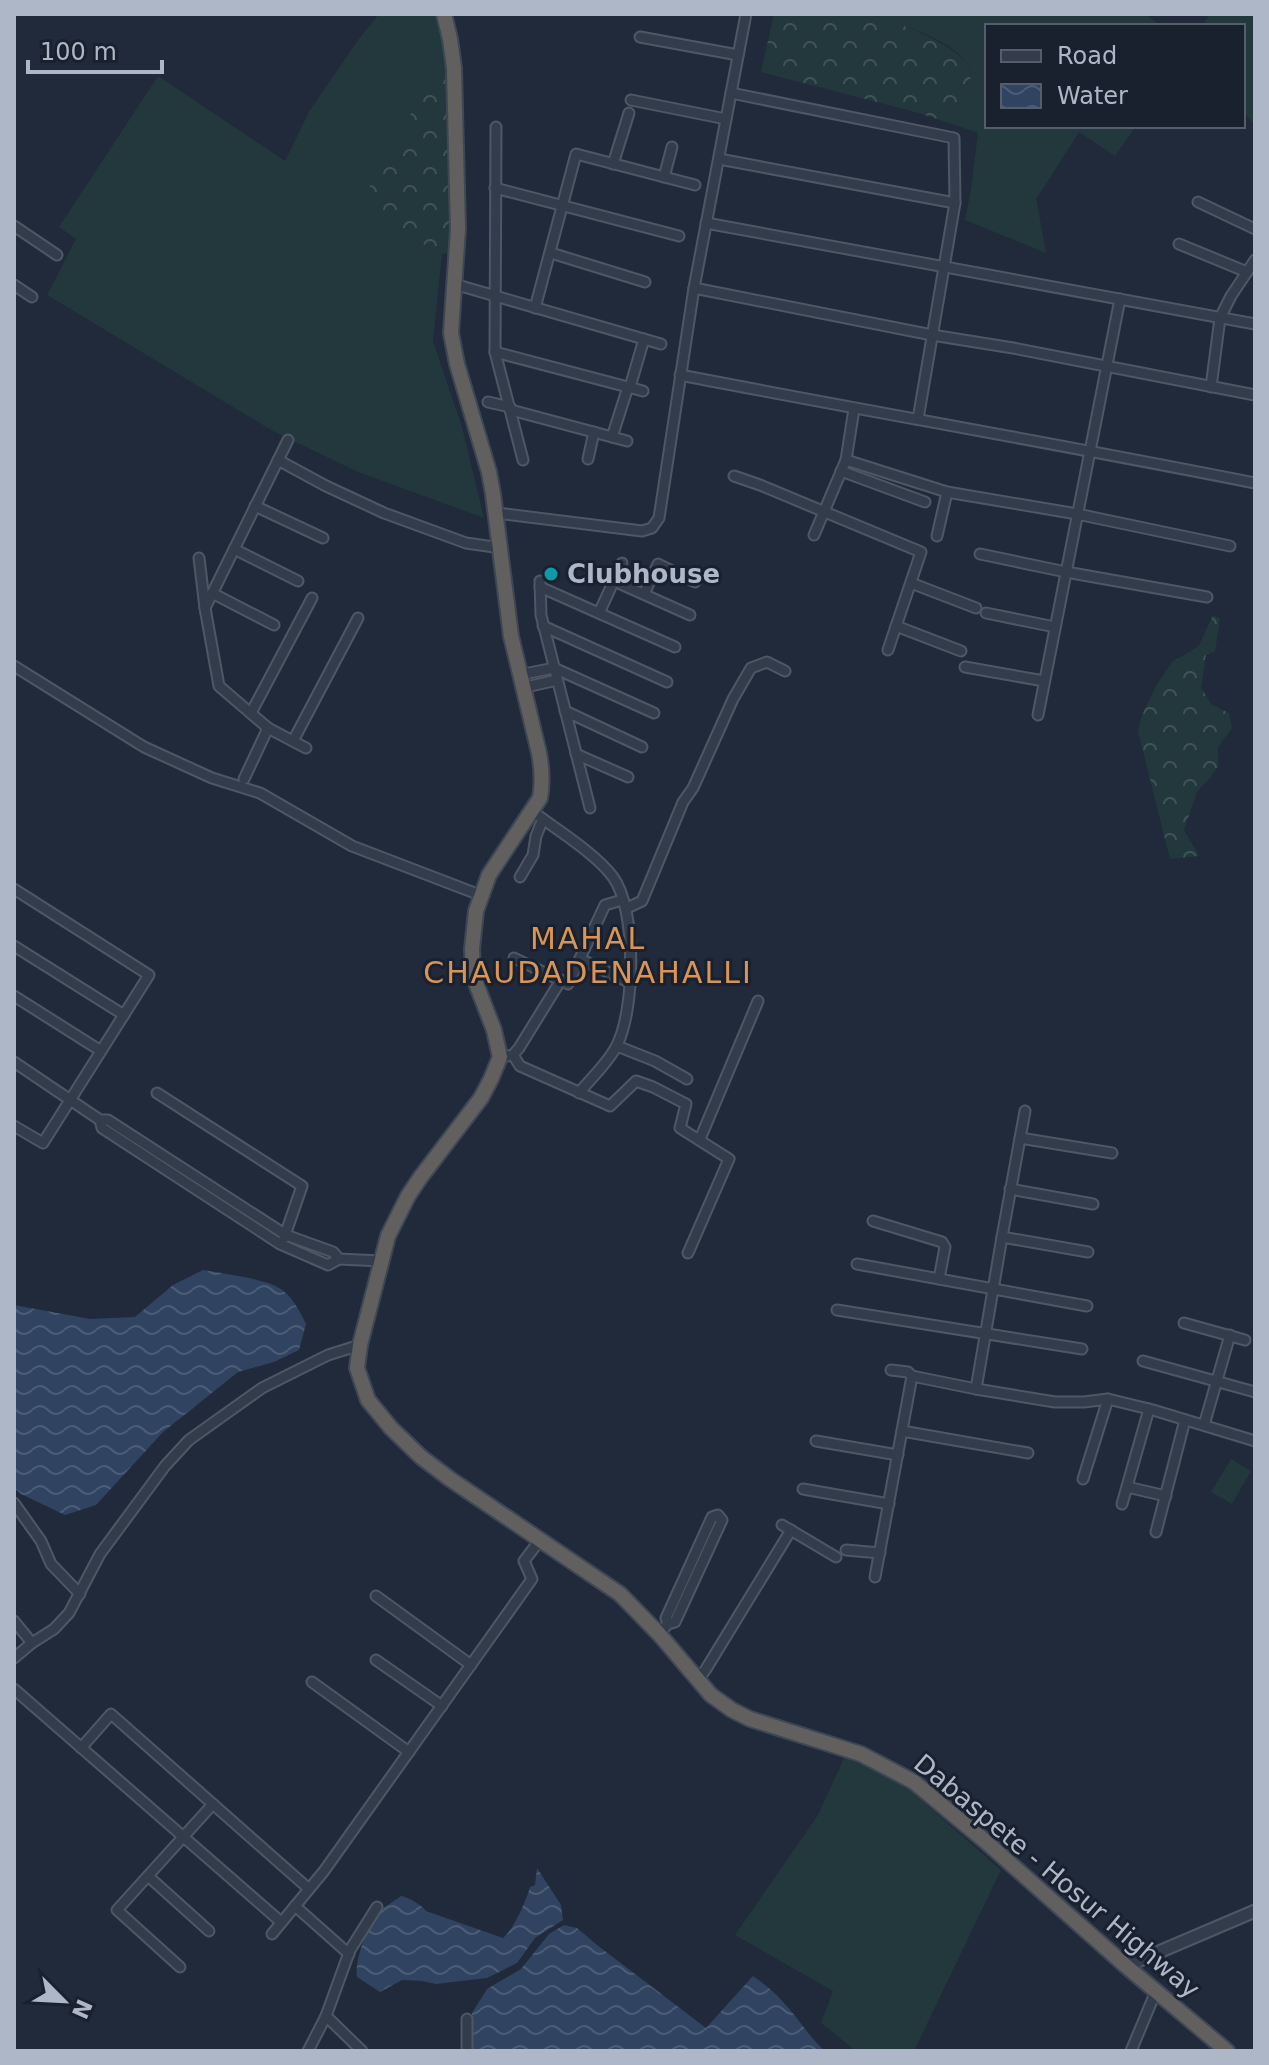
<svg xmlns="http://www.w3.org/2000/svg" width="1269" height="2065" font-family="'DejaVu Sans',sans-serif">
<defs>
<pattern id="forest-crowns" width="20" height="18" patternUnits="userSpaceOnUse" patternTransform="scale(2)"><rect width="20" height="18" fill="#22383c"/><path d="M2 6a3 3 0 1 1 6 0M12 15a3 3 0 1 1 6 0" fill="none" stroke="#405357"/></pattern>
<pattern id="water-waves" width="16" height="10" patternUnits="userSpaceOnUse" patternTransform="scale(2)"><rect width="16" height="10" fill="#304361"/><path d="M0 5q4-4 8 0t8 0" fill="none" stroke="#4b5c76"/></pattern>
</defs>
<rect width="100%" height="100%" fill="#202a3a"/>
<g fill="#22383c">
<path d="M379,14H437L445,53L358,209L442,254L433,341L462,427L484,518L358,472L273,431L47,295L76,239L59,227L158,76L285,161L310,110L358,40Z"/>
<path d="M871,14H1145L1161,26H987V126H1136L1115,156L1079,132L1037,198L1036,197L1046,253L965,220L971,189L978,133L958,126C964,109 976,83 968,66C955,39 897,24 871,14Z"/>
<path d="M1210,14H1255V126L1243,111V26H1202Z"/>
<path d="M1231,1459L1251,1471L1232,1504L1211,1492Z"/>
<path d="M846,1754L911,1791L1001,1870L914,2051H856L821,2023L833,1991L735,1935L818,1815Z"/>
</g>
<g fill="url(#forest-crowns)">
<path d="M774,14C796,14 819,14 841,14C851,14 863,12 872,15C894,20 959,46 968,66C976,84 964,110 958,126L919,113L761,72Z"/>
<path d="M445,53L449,126V253L442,254L357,209Z"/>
<path d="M1213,615L1220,619L1215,652L1206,654L1201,687L1211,704L1229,713L1232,728L1218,747V767L1208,780L1197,792L1184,830L1199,856L1170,859L1138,731L1142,715L1156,686L1172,662L1199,646Z"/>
</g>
<g fill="url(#water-waves)">
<path d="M203,1270C221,1273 265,1279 279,1288C292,1295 300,1312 306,1324L299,1350L274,1362L238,1372L163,1432L96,1505L65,1515L21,1494L14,1488V1305L90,1319L135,1317L173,1285Z"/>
<path d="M537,1868L561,1905L563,1920L535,1938L517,1963L487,1978L436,1984L422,1981L402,1980L380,1992L357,1977C354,1962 368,1922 380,1911C386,1905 395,1901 401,1896C408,1897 422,1905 426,1911L503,1938C514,1929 526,1901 530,1887L535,1885Z"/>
<path d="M564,1925L577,1928L597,1945L706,2028L753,1976C768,1986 780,1997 791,2011C803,2025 811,2039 825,2051H470L472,2013L487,1989L521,1969L549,1934Z"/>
</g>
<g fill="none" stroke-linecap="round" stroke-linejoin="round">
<defs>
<g id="minor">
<path d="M640,37L738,55"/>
<path d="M731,93L954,138L955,203L918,419"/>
<path d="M631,100L726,119"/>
<path d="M496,127L495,352L523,460"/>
<path d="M719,159L955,203"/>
<path d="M613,164L629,113"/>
<path d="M664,177L672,147"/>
<path d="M495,188L679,236"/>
<path d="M1198,202L1255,229"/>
<path d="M706,223L1255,324"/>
<path d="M14,226L57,255"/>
<path d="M1179,244L1247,272"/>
<path d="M551,253L645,282"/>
<path d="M454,284L661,344"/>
<path d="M14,285L32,297"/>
<path d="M694,288L932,335L1013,348L1255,395"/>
<path d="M535,308L576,154L695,185"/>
<path d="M495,352L643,391"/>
<path d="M680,375C872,412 1064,445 1255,483"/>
<path d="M630,387L644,339"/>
<path d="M1211,387L1220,318L1231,296L1255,260"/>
<path d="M488,402L510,407"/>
<path d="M511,410L627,441"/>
<path d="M612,437L628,387"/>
<path d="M588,459L594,432"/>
<path d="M278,460L326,486L384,513L466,543L501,548"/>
<path d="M846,460L947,492L1077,514L1230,546"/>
<path d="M841,471L925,502"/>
<path d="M734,476L760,485L921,552L888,650"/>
<path d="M255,506L323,538"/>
<path d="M497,513L642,531L652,528L659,518L694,288L746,14"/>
<path d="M814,535L846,460L854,409"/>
<path d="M937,536L947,492"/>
<path d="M234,549L298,581"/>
<path d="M980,554L1066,572L1207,597"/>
<path d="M199,558L205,608L219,686L268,728L306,748"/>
<path d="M540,581L541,615L590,808"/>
<path d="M614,581L690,615"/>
<path d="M911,583L976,608"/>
<path d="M540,587L675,647"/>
<path d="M212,593L274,625"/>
<path d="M644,594L658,564L695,582"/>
<path d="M205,608L288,440"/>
<path d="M599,613L622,563"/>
<path d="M986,613L1055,627"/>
<path d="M543,626L667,682"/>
<path d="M896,626L961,651"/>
<path d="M14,666L144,747L212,778L260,793L352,846L480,895"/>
<path d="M965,667L1044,681"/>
<path d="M519,675L554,668L654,713"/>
<path d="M522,688L557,680"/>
<path d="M565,711L642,747"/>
<path d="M251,713L312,598"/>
<path d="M1038,715L1120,299"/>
<path d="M293,741L358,618"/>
<path d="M576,754L628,777"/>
<path d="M244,779L268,728"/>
<path d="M532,811C557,830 595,853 613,877C637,910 635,1009 617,1045C609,1062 591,1078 579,1093"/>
<path d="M520,877L533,855L536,836L543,819"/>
<path d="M14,889L149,975L43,1143L14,1126"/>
<path d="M627,908L642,901L683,802L693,788L733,699L751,668L767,662L785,671"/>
<path d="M14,946L124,1015"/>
<path d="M514,958L568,984L605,905L622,900"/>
<path d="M580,959L631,983"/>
<path d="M14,996L101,1051"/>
<path d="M617,1046L655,1061L687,1079"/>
<path d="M513,1055L520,1066L610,1106L636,1081L653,1087L686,1104L680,1128L729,1159L688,1253"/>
<path d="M507,1056L513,1055L519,1048L561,980"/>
<path d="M14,1062L100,1120H108L286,1235L333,1252L339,1259L381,1261"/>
<path d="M157,1093L302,1186L284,1238"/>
<path d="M100,1120L102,1128L280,1244L328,1265L339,1259"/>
<path d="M1020,1138L1112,1153"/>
<path d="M700,1139L758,1001"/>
<path d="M1010,1189L1093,1204"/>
<path d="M873,1221L942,1242L945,1247L939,1279"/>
<path d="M1002,1237L1088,1252"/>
<path d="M857,1264L1087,1306"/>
<path d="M837,1310L1082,1349"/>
<path d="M1184,1323L1245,1340"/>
<path d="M1143,1361L1255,1392"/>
<path d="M891,1370L908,1372L912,1376L976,1389L1055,1402H1084L1108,1399L1153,1410L1255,1441"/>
<path d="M976,1389L1002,1237L1025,1111"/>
<path d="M1204,1425L1230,1335"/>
<path d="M902,1431L1028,1453"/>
<path d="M816,1441L898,1455"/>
<path d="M1083,1479L1108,1399"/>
<path d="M1127,1487L1166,1496"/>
<path d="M803,1489L889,1504"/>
<path d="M14,1503L41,1541L51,1564L80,1594"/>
<path d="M1122,1504L1149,1409"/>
<path d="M782,1525L836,1557"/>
<path d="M1156,1532L1185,1420"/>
<path d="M846,1550L880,1553"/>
<path d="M875,1577L912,1376"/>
<path d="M376,1596L471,1665"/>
<path d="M14,1621L32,1643"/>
<path d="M659,1634L668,1624L675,1622L722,1520L718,1515L712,1517L666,1618L668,1624"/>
<path d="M14,1658L32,1643L54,1629L69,1613L100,1554L165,1466L189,1440L262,1388L328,1355L360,1345"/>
<path d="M376,1660L442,1706"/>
<path d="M698,1680L706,1669L791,1530"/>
<path d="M312,1682L409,1752"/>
<path d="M14,1689L281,1922"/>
<path d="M81,1748L111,1714L309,1889"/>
<path d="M148,1876L209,1931"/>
<path d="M295,1906L349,1954"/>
<path d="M272,1934L324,1871L532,1579L524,1561L540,1540"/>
<path d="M180,1967L117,1910L213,1804"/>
<path d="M326,2016L362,2051"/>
<path d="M308,2051L326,2016L350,1950L377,1907"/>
<path d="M467,2051V2019"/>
<path d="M1131,2051L1156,1991"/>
</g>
<path id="tertiary" d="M1126,1966L1255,1911"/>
<path id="trunk" d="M444,14L450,39L454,68L458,229L451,333L457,364L489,472L493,494L511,636L539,753C542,769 543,782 540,798L489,875L476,911L472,949L473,969L477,986L494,1030L500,1057L491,1079L481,1098L420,1178L408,1196L388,1236L360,1345L357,1368L368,1400L391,1428L421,1457L450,1479L620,1594L659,1634L711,1695L732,1710L750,1719L861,1754L914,1782L985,1841L1126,1966L1227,2051"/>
</defs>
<use href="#minor" stroke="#4e5765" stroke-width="13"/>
<use href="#tertiary" stroke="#4e5765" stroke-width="15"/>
<use href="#trunk" stroke="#3e4755" stroke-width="18"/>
<use href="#minor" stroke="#333c4b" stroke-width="9"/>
<use href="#tertiary" stroke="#333c4b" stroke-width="11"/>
<use href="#trunk" stroke="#61605e" stroke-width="14"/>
</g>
<circle fill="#0f9aa8" stroke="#19212f" stroke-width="3" cx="551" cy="574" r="8"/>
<g text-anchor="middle" stroke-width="6" stroke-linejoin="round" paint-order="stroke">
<g font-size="26" font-weight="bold" fill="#aeb7c7" stroke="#19212f" text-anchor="start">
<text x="567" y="583">Clubhouse</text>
</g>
<g font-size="26" fill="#aeb7c7" stroke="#19212f">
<text transform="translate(1057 1876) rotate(40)" y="9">Dabaspete - Hosur Highway</text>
</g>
<g font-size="30" letter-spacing="2" fill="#da9456" stroke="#19212f">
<text x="588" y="949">MAHAL<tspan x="588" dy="34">CHAUDADENAHALLI</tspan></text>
</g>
</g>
<rect width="1269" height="2065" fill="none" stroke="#aeb7c7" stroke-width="32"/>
<rect x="985" y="24" width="260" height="104" fill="#19212f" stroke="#555d6c" stroke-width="2"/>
<rect x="1001" y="50" width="40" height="12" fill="#333c4b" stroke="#555d6c" stroke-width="2"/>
<text x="1057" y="64" font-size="24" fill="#aeb7c7">Road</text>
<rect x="1001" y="84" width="40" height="24" fill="url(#water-waves)" stroke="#555d6c" stroke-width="2"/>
<text x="1057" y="104" font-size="24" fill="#aeb7c7">Water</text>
<g transform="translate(64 2001) rotate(114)" stroke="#19212f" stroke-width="6" paint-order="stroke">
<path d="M0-6L14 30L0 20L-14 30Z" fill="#aeb7c7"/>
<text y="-12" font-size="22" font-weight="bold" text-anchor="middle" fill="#aeb7c7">N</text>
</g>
<path d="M28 60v12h134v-12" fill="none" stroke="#aeb7c7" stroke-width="4"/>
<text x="40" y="60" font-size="24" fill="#aeb7c7" stroke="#19212f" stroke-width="6" paint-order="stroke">100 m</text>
</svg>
